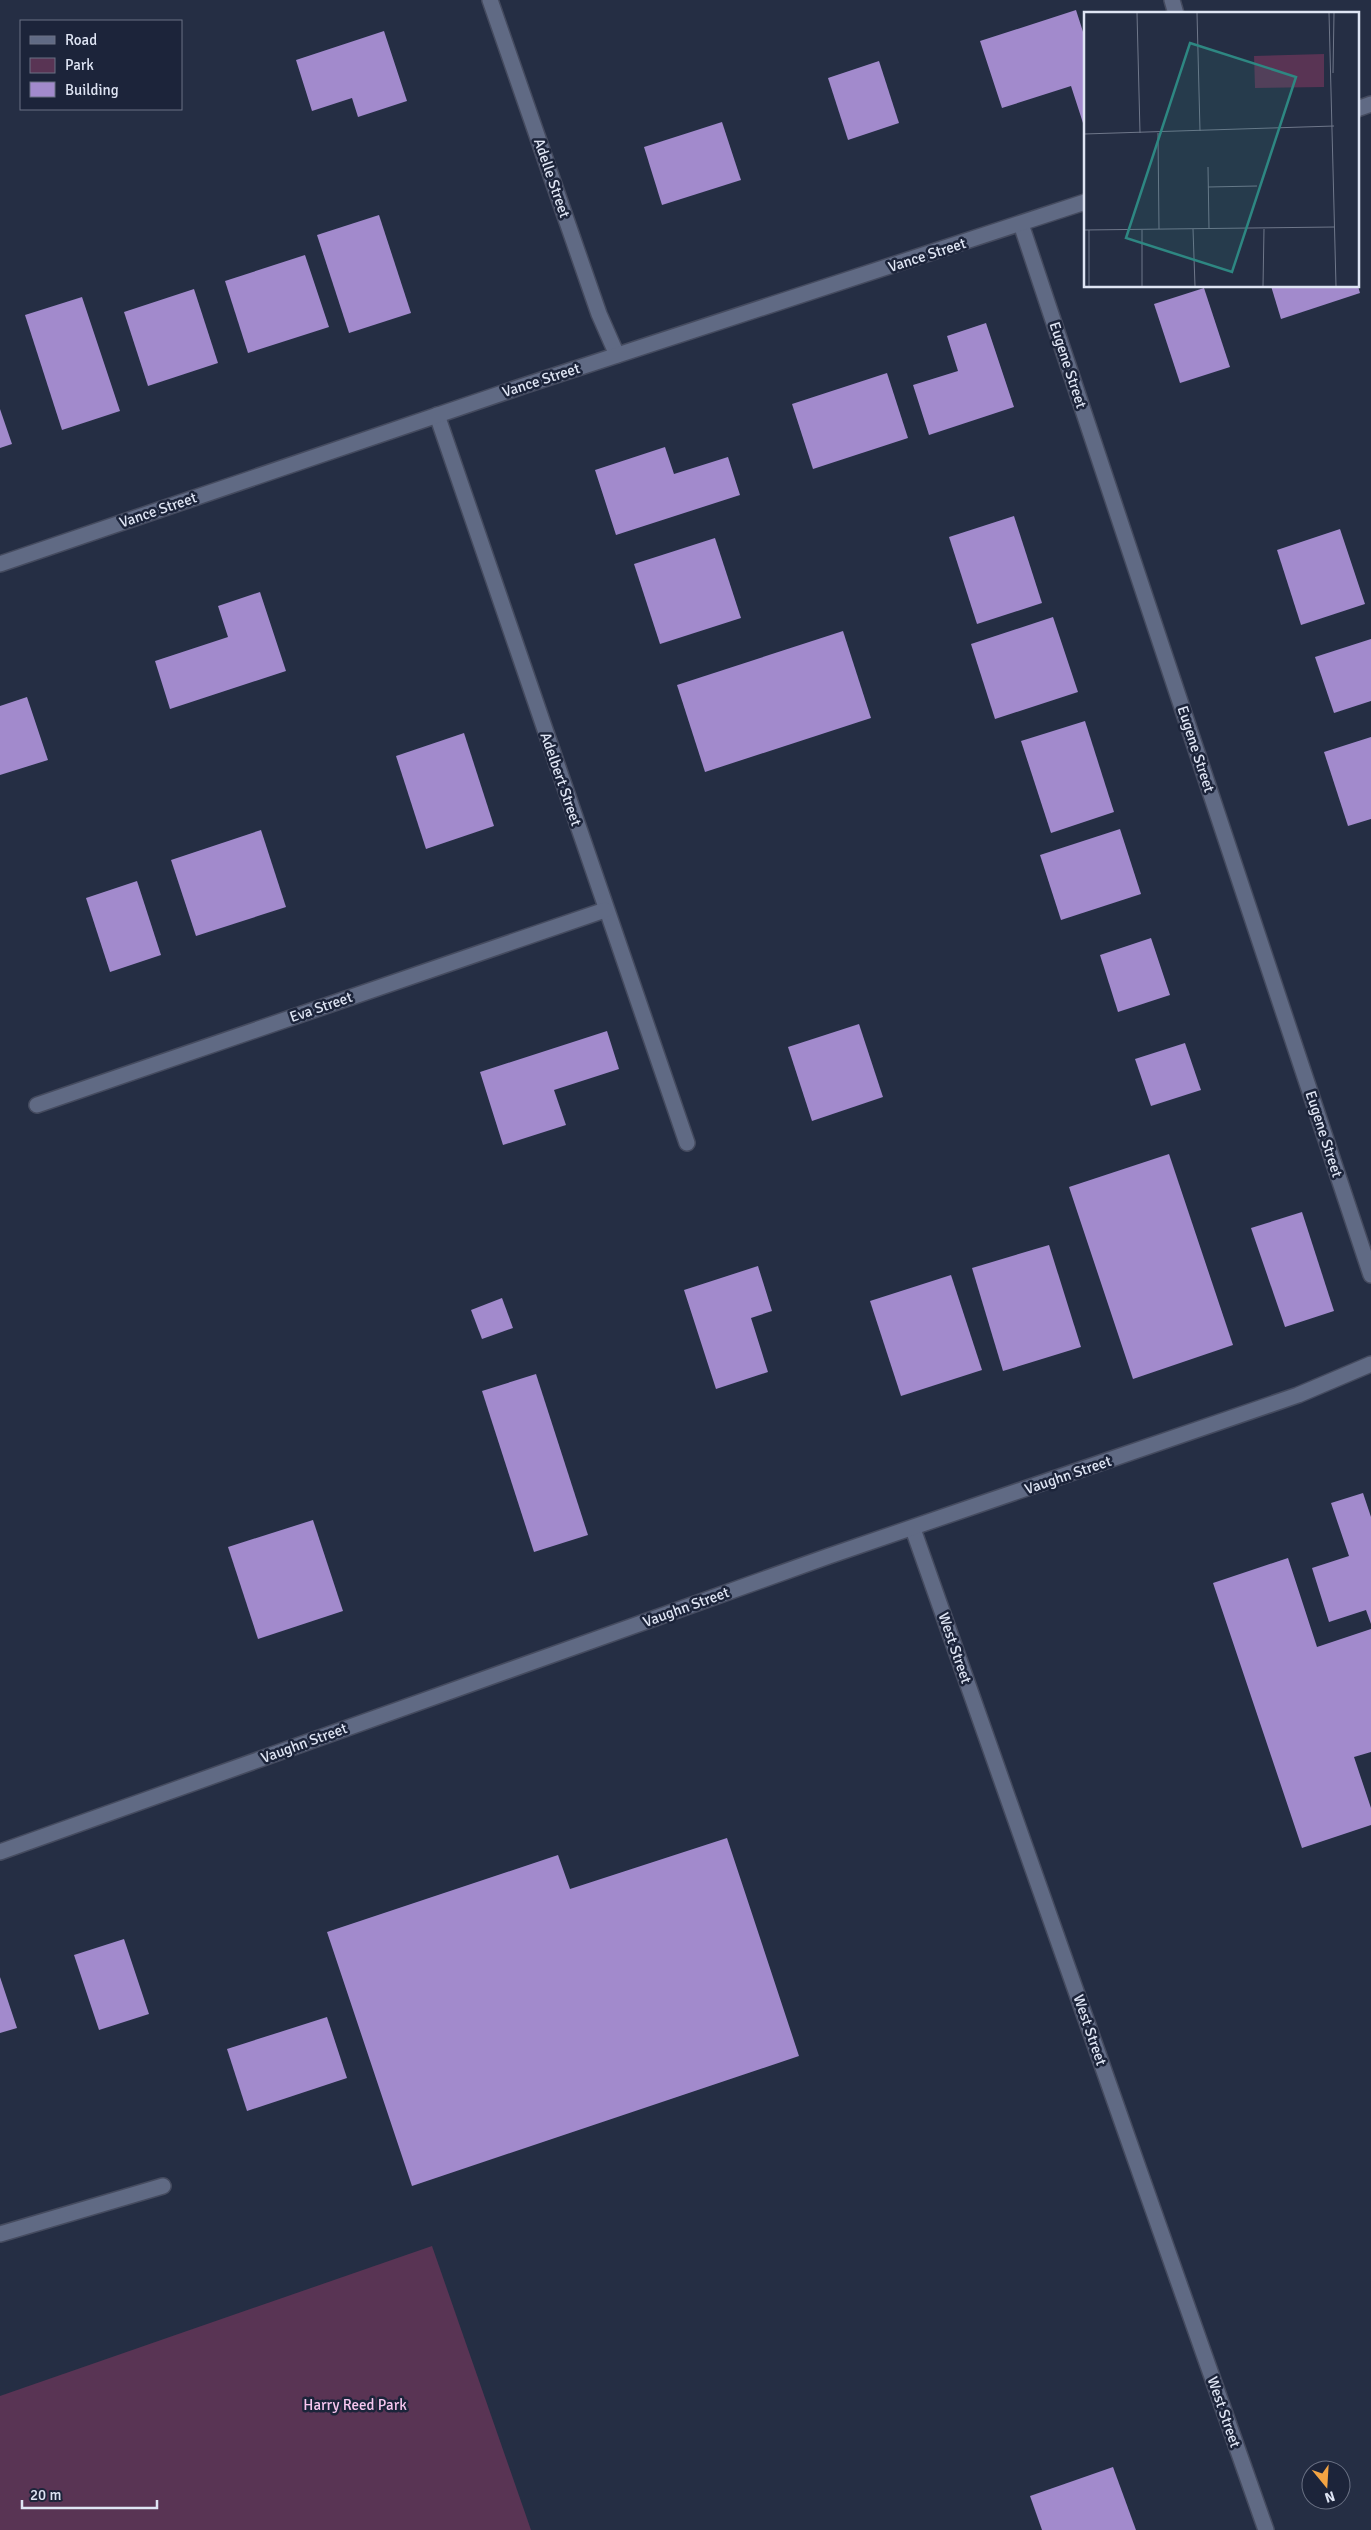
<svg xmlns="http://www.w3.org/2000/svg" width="1371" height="2530" font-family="Signika,sans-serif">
<rect width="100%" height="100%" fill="#252e44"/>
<path fill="#593454" d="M432,2246L531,2530H0V2396Z"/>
<g fill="#a28acc">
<path d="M1076,10L1085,38V122L1083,123L1071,86L1002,108L980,41Z"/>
<path d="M384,31L407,101L358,117L352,98L312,111L296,60Z"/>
<path d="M879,61L899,123L848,140L828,78Z"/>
<path d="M722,122L741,180L662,205L644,147Z"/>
<path d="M379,215L411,313L349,333L317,235Z"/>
<path d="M305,255L329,327L248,353L225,281Z"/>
<path d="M1271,286H1358L1360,293L1281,319Z"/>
<path d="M1204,288L1230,367L1180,383L1154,304Z"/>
<path d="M194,289L218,363L148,386L124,312Z"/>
<path d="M82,297L120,411L62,430L25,315Z"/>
<path d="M986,323L1014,407L929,435L913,385L958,371L947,336Z"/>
<path d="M887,373L908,438L813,469L792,404Z"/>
<path d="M0,409L12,444L0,448Z"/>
<path d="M665,447L674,474L728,457L740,495L616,535L595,470Z"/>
<path d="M1014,516L1042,603L977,624L949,537Z"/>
<path d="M1340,529L1365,604L1301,625L1277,550Z"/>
<path d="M715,538L741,618L660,644L634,564Z"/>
<path d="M260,592L286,671L170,709L155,661L228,637L218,606Z"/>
<path d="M1053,617L1078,692L995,719L971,644Z"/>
<path d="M843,631L871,718L705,772L677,685Z"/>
<path d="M1371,639V701L1334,713L1315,657Z"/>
<path d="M27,697L48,760L0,775V706Z"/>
<path d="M1085,721L1114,812L1051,833L1021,741Z"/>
<path d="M464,733L494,826L426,849L396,756Z"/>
<path d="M1371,737V819L1348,826L1324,752Z"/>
<path d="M1120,829L1141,894L1061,920L1040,855Z"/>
<path d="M261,830L286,907L196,936L171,860Z"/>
<path d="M137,881L161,955L110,972L86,898Z"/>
<path d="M1151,938L1170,995L1118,1012L1100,955Z"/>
<path d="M859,1024L883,1097L812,1121L788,1047Z"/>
<path d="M607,1031L619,1069L554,1090L566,1125L503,1145L480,1072Z"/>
<path d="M1185,1043L1201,1090L1151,1106L1135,1059Z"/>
<path d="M1169,1154L1233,1345L1133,1379L1069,1187Z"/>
<path d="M1302,1212L1334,1311L1285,1327L1251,1228Z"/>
<path d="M1049,1245L1081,1347L1003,1371L972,1268Z"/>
<path d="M758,1266L772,1311L751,1318L768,1372L716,1389L684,1290Z"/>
<path d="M951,1275L982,1370L901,1396L870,1301Z"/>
<path d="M502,1298L513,1328L482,1339L471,1310Z"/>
<path d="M536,1374L588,1535L534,1552L482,1391Z"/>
<path d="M1363,1493L1371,1517V1624L1366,1610L1329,1622L1312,1568L1349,1556L1331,1503Z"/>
<path d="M313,1520L343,1611L258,1639L228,1547Z"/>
<path d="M1288,1558L1317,1647L1371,1629V1752L1354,1757L1371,1808V1825L1302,1848L1213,1583Z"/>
<path d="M727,1838L799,2056L412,2186L327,1932L558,1855L570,1889Z"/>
<path d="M124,1939L149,2014L99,2030L74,1955Z"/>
<path d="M0,1977L17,2028L0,2033Z"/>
<path d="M327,2017L347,2078L247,2111L227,2049Z"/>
<path d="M1113,2467L1136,2530H1042L1030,2496Z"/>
</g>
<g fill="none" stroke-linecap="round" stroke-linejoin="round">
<defs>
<path id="lane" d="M0,2234L163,2186"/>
<g id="street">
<path d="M490,0L599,314L617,355"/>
<path d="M1172,0L1176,14"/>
<path d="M1357,109L1371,104"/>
<path d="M1021,224L1371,1275"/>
<path d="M437,415L687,1143"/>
<path d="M0,564L526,385L1085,202"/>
<path d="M37,1105L605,910"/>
<path d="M913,1529L1266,2530"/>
<path d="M0,1852L829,1556L1298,1395L1371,1364"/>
</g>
</defs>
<use href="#lane" stroke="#454b5f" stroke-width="18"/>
<use href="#street" stroke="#454b5f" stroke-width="18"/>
<use href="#lane" stroke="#606a84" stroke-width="15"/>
<use href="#street" stroke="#606a84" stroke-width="15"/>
</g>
<g text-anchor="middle" stroke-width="5" stroke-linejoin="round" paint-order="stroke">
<g font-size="15" fill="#dfe5f4" stroke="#1c243a">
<text transform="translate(552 178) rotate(71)" y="5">Adelle Street</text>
<text transform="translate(927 255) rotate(-18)" y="5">Vance Street</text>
<text transform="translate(1068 365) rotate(72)" y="5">Eugene Street</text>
<text transform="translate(541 380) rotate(-18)" y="5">Vance Street</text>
<text transform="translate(158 510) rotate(-19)" y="5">Vance Street</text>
<text transform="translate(1196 749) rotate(72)" y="5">Eugene Street</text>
<text transform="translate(561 779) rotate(71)" y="5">Adelbert Street</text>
<text transform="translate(321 1007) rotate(-19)" y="5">Eva Street</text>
<text transform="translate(1324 1134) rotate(72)" y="5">Eugene Street</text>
<text transform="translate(1068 1475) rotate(-19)" y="5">Vaughn Street</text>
<text transform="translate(686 1607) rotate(-20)" y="5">Vaughn Street</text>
<text transform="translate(955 1648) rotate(71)" y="5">West Street</text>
<text transform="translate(304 1743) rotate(-20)" y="5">Vaughn Street</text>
<text transform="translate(1090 2030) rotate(71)" y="5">West Street</text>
<text transform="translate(1224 2412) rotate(71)" y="5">West Street</text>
</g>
<g font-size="15" fill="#f8c7f0" stroke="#1c243a">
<text x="355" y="2410">Harry Reed Park</text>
</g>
</g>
<g transform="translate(1084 12)">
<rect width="275" height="275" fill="#252e44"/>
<path d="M240,42V75L171,76L170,44Z" fill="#593454"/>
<path fill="none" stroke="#6f778a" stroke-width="1" d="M53,1L56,121M113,1L116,119M245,1L252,274M249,61L250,1M74,121L75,217M0,122L250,114M124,155L125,217M124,175L173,174M109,217L111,274M0,218L251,215M58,218V274M5,274V218M179,274L180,217"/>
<path fill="#2e8782" fill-opacity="0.15" stroke="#2e8782" stroke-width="2.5" d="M106,31L212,65L148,260L42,226Z"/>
<rect width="275" height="275" fill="none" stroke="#dfe5f4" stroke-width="2.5"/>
</g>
<rect x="20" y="20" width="162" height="90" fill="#1c243a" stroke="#6a7184"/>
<rect x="30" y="36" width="25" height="8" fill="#606a84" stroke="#6a7184"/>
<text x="65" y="45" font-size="15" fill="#dfe5f4">Road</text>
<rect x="30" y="58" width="25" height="15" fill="#593454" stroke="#6a7184"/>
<text x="65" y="70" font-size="15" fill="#dfe5f4">Park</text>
<rect x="30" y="82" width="25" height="15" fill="#a28acc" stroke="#6a7184"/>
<text x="65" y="95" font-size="15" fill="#dfe5f4">Building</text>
<g transform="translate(1326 2485) rotate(162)"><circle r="24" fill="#1c243a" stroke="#6a7184"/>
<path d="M0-4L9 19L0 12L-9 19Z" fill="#f3a443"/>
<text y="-8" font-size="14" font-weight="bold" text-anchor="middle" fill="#dfe5f4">N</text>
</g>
<path d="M22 2500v8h135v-8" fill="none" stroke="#dfe5f4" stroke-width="2.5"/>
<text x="30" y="2500" font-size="15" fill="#dfe5f4" stroke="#1c243a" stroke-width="4" paint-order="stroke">20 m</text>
</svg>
